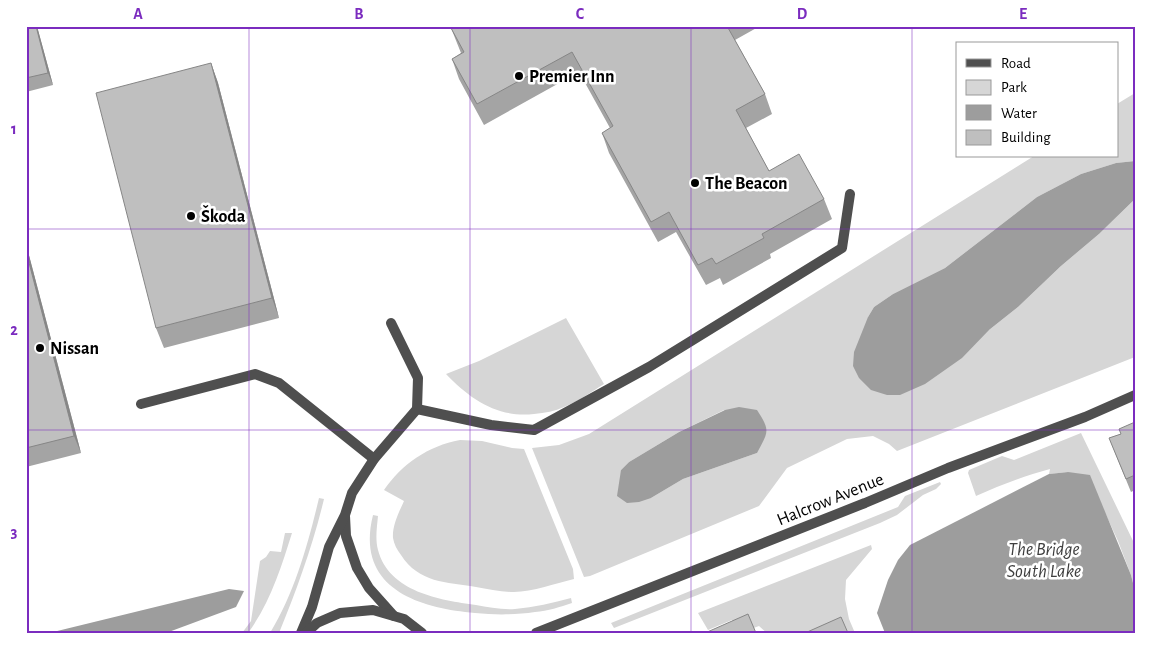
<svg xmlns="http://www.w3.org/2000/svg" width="1161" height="659" font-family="'Alegreya Sans',sans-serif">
<rect width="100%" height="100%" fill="#fff"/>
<g fill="#d6d6d6" fill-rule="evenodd">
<path d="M1135,93V161L1116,163L1081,174L1037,197L945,268L893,294L874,307L868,317L989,330L1018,307L1061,266L1099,234L1135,199V357L897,451L889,444L873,436L847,439L787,468L759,506L590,576L584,577L532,448L559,445L589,434L1034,156H1117V104ZM724,410L757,453L683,479L651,498L621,470L629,462L679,432Z"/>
<path d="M566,318L604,384C591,392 579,401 564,407C555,411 545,413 534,414C498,418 471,400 446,374L479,361Z"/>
<path d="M1081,433L1135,545V591L1131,575L1118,541L1106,515L1068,472L1049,474L1050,469C1024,476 1000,485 976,496L968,473L969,470L1002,456L1014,460Z"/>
<path d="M460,440L482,441L512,448L524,449L573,569L574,579C557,583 532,592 514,592C502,592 488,589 476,587C446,582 419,583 401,555C397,550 394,544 393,538C392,526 399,512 404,501L384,490C402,464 428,446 460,440Z"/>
<path d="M940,482L941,484L936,489L923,495L897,515L880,523L614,628L611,623L898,507L905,496Z"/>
<path d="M319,498L324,499C313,545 297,589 279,633H270C295,592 308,544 319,498Z"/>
<path d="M373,515L378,516C377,527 375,539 378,550C389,592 440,600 476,605C488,607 502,610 515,609C534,607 553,603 571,598L572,603C560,607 548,611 535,612C515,615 495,615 475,613C416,608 355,587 373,515Z"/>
<path d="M285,533H292C281,568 270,603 248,633H242L251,621L260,561L266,557L270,551L281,552Z"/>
<path d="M871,545L872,549L846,580L845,599L849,619L855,633H767L759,626L740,633H737L732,620L708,630L698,613Z"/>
</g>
<g fill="#9d9d9d">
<path d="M1135,161V199L1099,234L1061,266L1018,307L989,330L962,358L925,384L900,395H887L871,390L859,378L853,366L854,352L868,317L874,307L893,294L945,268L1037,197L1081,174L1116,163Z"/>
<path d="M739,407L757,410C771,431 768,432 757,453L683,479L651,498L639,502L627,503L617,496L621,470L629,462L679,432L725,410Z"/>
<path d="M1068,472L1090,475L1131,575L1135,591V633H885L877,613L888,580L898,560L910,545L1049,474Z"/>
<path d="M229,589L244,591L236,607L166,633H49Z"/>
</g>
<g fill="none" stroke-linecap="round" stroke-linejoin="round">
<g stroke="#4f4f4f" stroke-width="10">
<path d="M141,404L255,374L279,383L374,459"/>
<path d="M417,409L491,425L534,430L649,367L842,248L850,194"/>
</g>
<g stroke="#4f4f4f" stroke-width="10">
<path d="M345,516L346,536L357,568L369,588L394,616"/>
<path d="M301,633L312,607L329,547L345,515L352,493L374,459L417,409L418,378L391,323"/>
<path d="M536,633L865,503L948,468L1085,417L1135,395"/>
</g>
<path stroke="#4f4f4f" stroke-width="10" d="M306,633L317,623L340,613L373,610L404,619L422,633"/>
</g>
<g fill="#a4a4a4">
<path d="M26,26L38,30L53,85L26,92Z"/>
<path d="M454,26H760L735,40L765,94L772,114L746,128L769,171L824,199L832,219L770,254L771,258L723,285L720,278L706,285L676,232L658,242L609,153L602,133L610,128L579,72L484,125L459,79L452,59L461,53L451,28Z"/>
<path d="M211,63L218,83L279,318L164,348L156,328Z"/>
<path d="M26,244L81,453L26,467Z"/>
<path d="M1135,422V490L1131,492L1109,438L1121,434Z"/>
</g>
<g fill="#868686">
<path d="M36,26H37L38,30L53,85L48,73Z"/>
<path d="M211,63L218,83L279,318L272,298Z"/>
<path d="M26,244L81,453L74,436L26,251Z"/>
</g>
<g fill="#bfbfbf" stroke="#868686">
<path d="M26,26H36L48,73L26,78Z"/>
<path d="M454,26H727L765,94L736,110L769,171L799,154L824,199L762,234L764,238L716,264L712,258L698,265L669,212L651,222L602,133L613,126L572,52L477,104L452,59L464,52L451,28Z"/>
<path d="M211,63L272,298L156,328L96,93Z"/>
<path d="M26,251L74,436L26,448Z"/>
<path d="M1135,422V475L1126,479L1109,438L1121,434L1119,429Z"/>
<path d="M748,614L756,633H705Z"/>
<path d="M841,617L848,633H805Z"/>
</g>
<path fill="none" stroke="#7b2cbf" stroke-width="1" stroke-opacity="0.55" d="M249,26V633M470,26V633M691,26V633M912,26V633M26,229H1135M26,430H1135"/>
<g fill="#000" stroke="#fff" stroke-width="2">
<circle cx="519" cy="76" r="5"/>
<circle cx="695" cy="183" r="5"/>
<circle cx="191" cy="216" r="5"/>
<circle cx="40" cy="348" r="5"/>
</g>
<g text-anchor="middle" stroke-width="5" stroke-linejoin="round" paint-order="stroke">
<g font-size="18" font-weight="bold" fill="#000" stroke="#fff" text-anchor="start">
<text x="529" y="82">Premier Inn</text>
<text x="705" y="189">The Beacon</text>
<text x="201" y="222">Škoda</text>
<text x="50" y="354">Nissan</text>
</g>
<g font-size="18" fill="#000" stroke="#fff">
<text transform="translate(830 499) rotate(-22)" y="6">Halcrow Avenue</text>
</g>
<g font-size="19" font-style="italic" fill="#3e3e3e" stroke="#fff">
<text x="1044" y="555">The Bridge<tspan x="1044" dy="22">South Lake</tspan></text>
</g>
</g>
<rect width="1161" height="659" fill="none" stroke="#ffffff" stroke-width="55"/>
<rect x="956" y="42" width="162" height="115" fill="#ffffff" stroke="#999999"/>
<rect x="966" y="59" width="25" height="8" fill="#4f4f4f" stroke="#999999"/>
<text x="1001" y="68" font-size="15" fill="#000000">Road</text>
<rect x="966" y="80" width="25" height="15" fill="#d6d6d6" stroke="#999999"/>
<text x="1001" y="92" font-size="15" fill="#000000">Park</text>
<rect x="966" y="105" width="25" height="15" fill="#9d9d9d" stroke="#999999"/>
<text x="1001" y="118" font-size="15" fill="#000000">Water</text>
<rect x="966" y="130" width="25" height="15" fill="#bfbfbf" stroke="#999999"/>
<text x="1001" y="142" font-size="15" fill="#000000">Building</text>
<rect x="28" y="28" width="1106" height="604" fill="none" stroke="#7b2cbf" stroke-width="2"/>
<g font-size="16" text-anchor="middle" font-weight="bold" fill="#7b2cbf">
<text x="138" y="19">A</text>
<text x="359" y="19">B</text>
<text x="580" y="19">C</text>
<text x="802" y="19">D</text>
<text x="1023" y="19">E</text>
<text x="14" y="134">1</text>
<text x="14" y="335">2</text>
<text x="14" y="537">3</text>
</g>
</svg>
